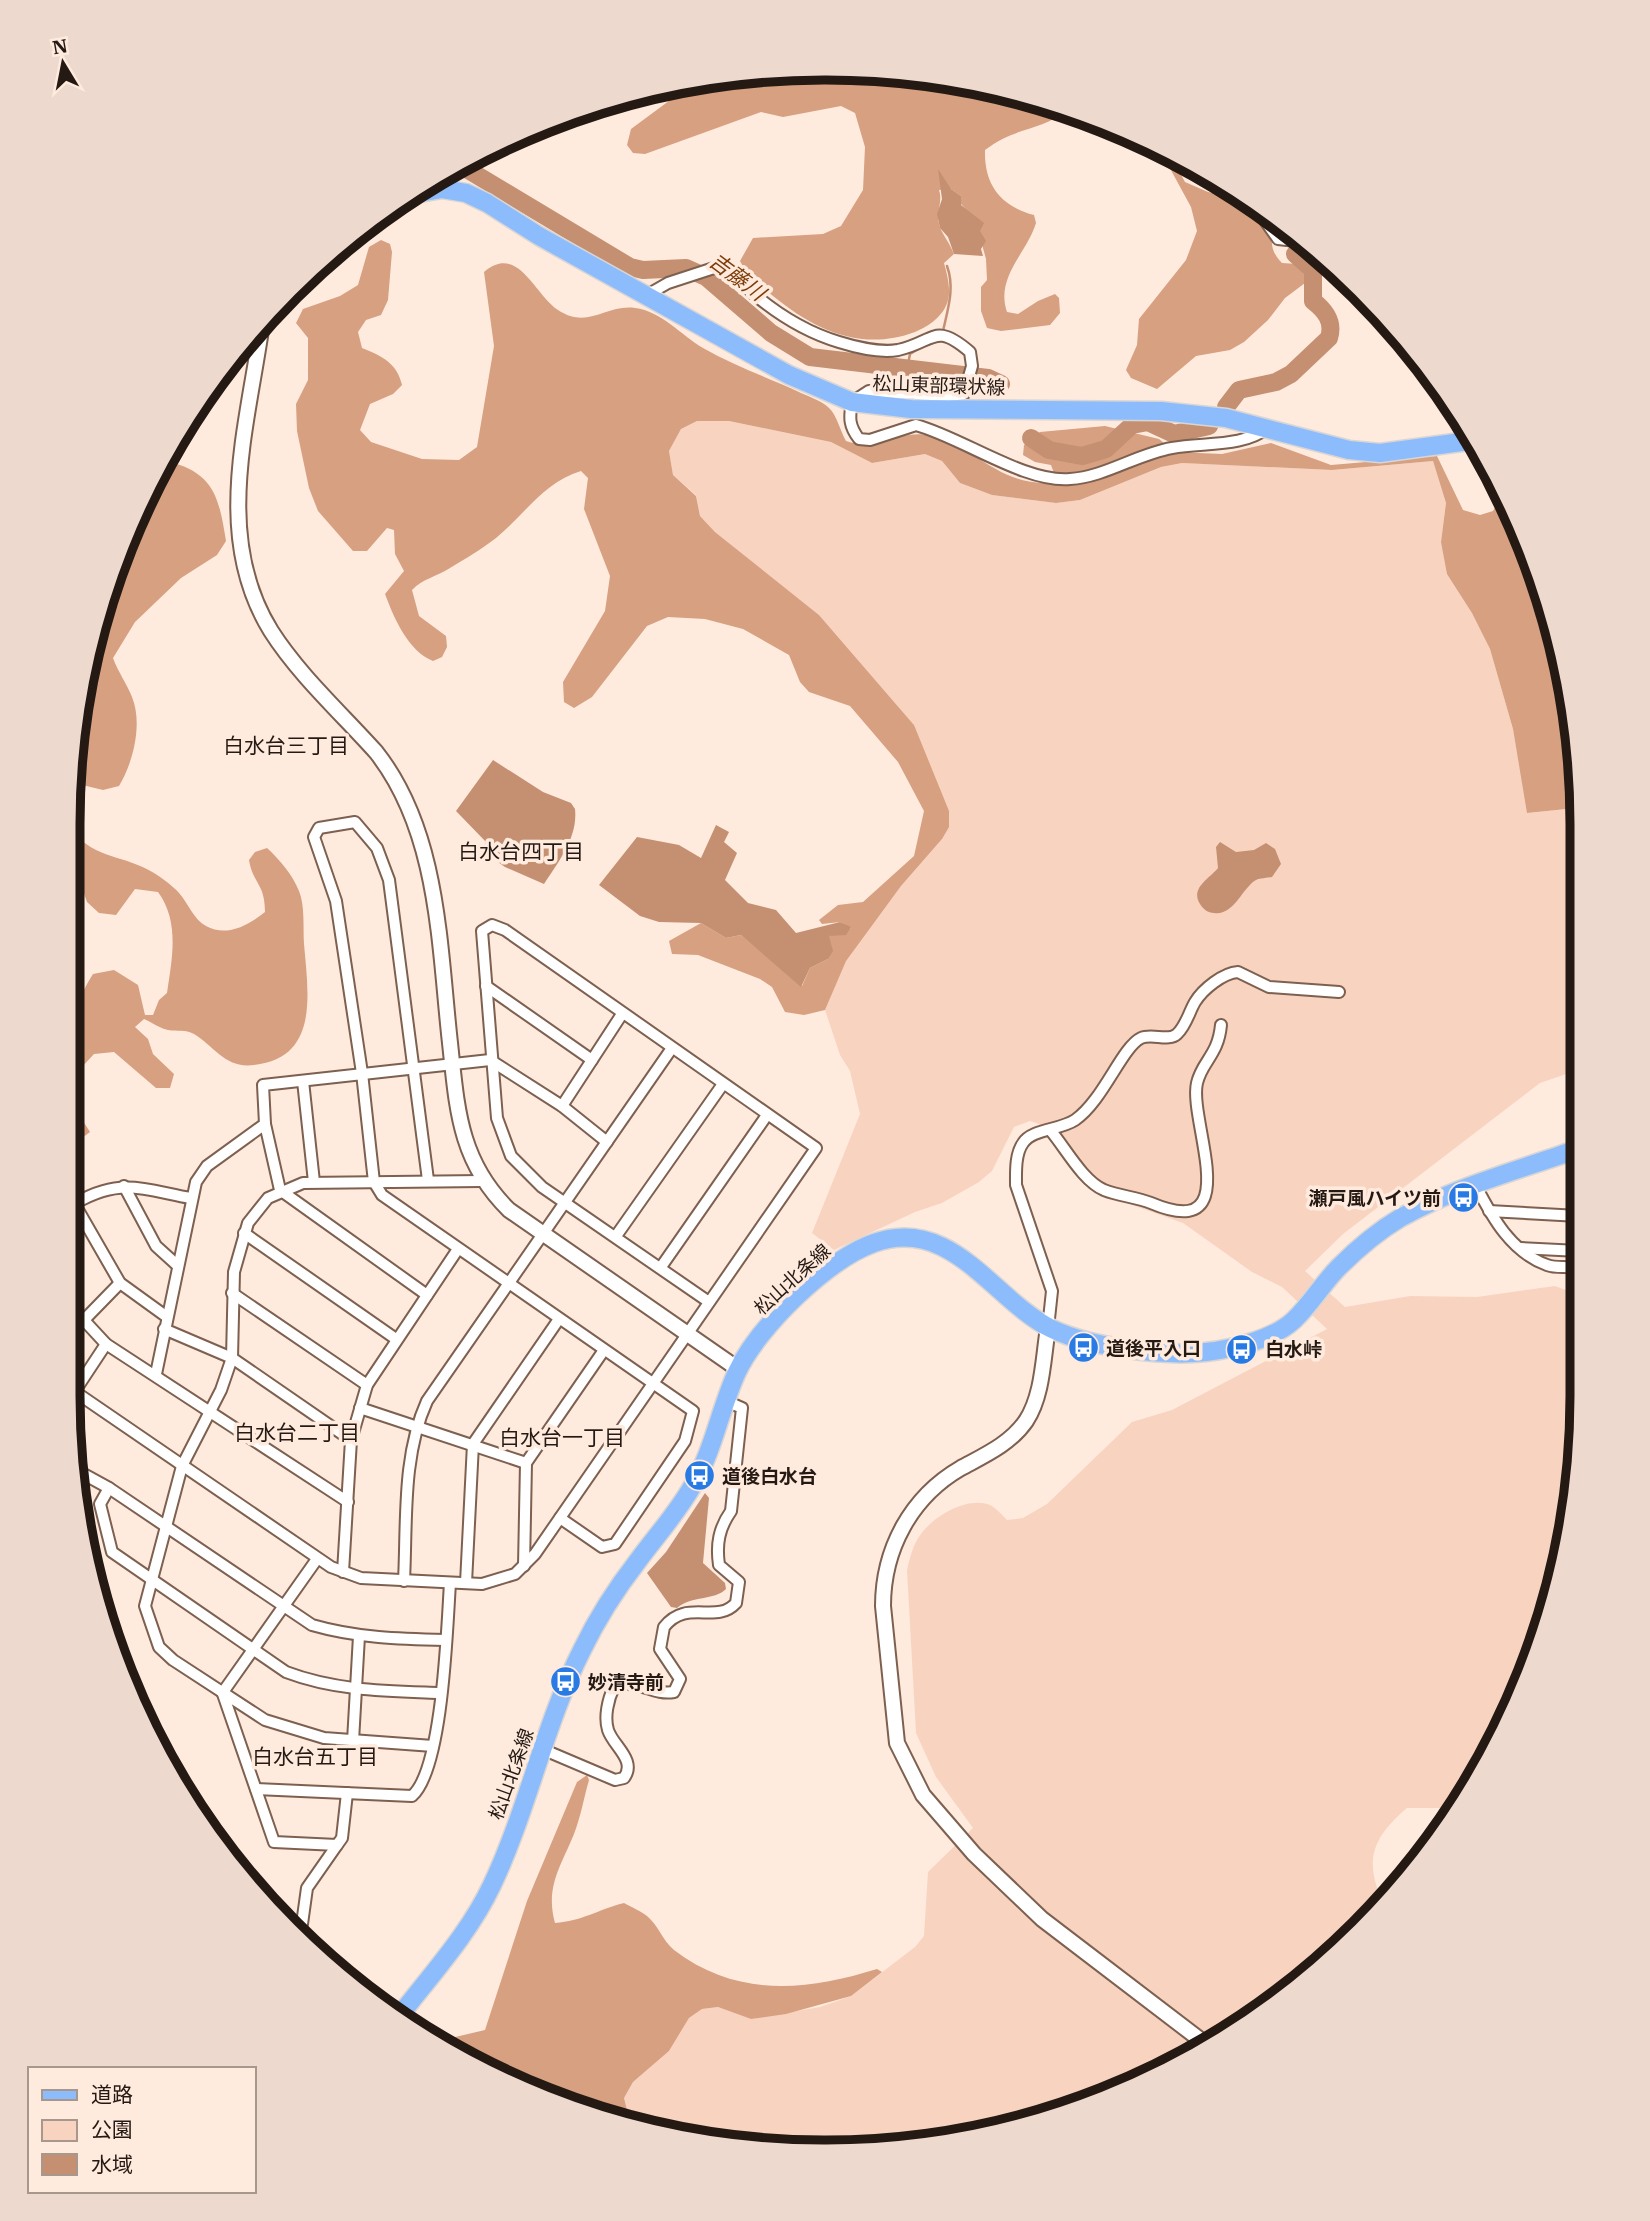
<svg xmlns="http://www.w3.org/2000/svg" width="1650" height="2221" font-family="'IBM Plex Serif','Noto Sans JP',serif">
<rect width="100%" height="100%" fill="#ffeade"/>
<path fill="#f8d4c0" d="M697,421H729L831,442L872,463L925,454L942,461L960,483L992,495L1056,503L1080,500L1161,467L1182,463L1332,470L1433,461L1446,503L1441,542L1490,649L1513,729L1528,813L1576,808L1578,1070L1540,1083L1343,1234L1305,1271L1345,1307L1410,1296L1477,1297L1555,1286L1579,1295L1580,1446L1542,1639L1481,1774L1453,1812L1441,1808H1407C1372,1838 1363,1861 1384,1904L1337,1948L1306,1962L1279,1987L1252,2017L1160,2075L1064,2113L875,2151L678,2138L630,2122L624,2098L633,2082L669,2051L689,2018L702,2009L718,2007L751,2019L820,2007L851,1996L915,1947L924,1936L928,1872L973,1828L936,1777L916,1733L907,1570C910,1558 913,1544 921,1534C934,1516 967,1496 990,1505C996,1508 1002,1515 1007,1520L1023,1518L1047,1504L1132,1422L1172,1410L1327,1329L1282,1287L1252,1272L1183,1223L1093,1191L1039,1124L1030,1121L1014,1127L992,1171L979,1182L942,1203L915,1212L834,1250L812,1233L860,1114L850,1071L840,1055L825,1010L845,961L901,886L942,839L914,725L819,615L715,532L700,516L696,495L673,475L669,451L681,429Z"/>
<g fill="#d6a081">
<path d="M776,70L924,75L1069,109C1040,132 1016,126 985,150C984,184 1000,206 1034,215L1036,223C1027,253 995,277 1007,312L1018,314L1038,301L1055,294L1059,298L1060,313L1050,325L1001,331L987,328L981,311V287L987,280L986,259L975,219L961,204V196L951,189L939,190C943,202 936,211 939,224C941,233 950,243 954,254L944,263C947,274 951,289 948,300C944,316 929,326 915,332C861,352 815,330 773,296C760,285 748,276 740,261L753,238L823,234L841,226L863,190L865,147L855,113L841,106L783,117L761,112L645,154L633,153L627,145L631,129L681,92L685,85Z"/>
<path d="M1160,150L1170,155L1185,182L1208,192L1243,198L1276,222C1270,238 1269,250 1282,263L1297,264L1304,274L1305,283L1285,298L1268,320L1244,342L1230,350L1196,356L1157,389L1131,378L1126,370L1137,345L1139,319L1186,260L1197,231L1191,207Z"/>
<path d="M381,240L390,244L392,252L388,300L381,315L366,320L358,332L362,348C382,356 397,363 402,385L393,394L370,404L360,430L371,442L422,459L459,460L477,447L494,346L484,272C518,243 534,294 558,310C588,330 606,304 635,308C661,311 681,335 703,348C734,366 769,378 801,393C810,397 822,401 829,408C837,415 840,431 846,441C875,451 902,428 931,436C978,447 996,485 1051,483L1054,473L1051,465L1035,462L1023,455L1024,445L1040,432L1105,426L1159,439L1175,452L1222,454L1271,443L1331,465L1437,456L1463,510L1480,515L1493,511L1501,496L1524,536L1575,726L1576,808L1527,813L1513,729L1490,649L1472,613L1447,574L1441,542L1446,503L1433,461L1332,470L1182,463L1161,467L1080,500L1056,503L992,495L960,483L942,461L925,454L872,463L831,442L729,421H697L681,429L669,451L673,475L696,496L700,516L715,532L819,615L914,725L949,811V827L942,839L901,886L846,961L825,1010L804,1015L785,1012L772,987L760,979L698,955L672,954L669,941L701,923L726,938L741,935L802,986L810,968L828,959L829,936L851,928L840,922L822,924L819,920L838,905L863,902L914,856L924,811L898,762L850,706L809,692L800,682L789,655L743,629L705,619L668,617L647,626L592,697L574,708L564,702L563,682L605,611L610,576L584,509L588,478L581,471C544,482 524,515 496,538C482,549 465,559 450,568C438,576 422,579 412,590L419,616L446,636L447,647L442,657L433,661C408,651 394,618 385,594L404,571L395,554L394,530L387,528L367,551H353L318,511L309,488L297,431L296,404L308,380V338L296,323L303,309L340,296L358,285L369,247Z"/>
<path d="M166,461C214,472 219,497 226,541L217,555L181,578L135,622L113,658C118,672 127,684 132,697C143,724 133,763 119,786L103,790L70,782L94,630L126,535Z"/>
<path d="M70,830C99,861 123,854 154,873C162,878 173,886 179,893C188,903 194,920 206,926C227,938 250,924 265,912C265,883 253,884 249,860L255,852L267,848C280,860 292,874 299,891C305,905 303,928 304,944C308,992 320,1058 254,1065C226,1069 215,1047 194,1034C185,1029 178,1032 168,1030C161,1029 151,1022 144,1019L135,1027L148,1039L153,1054L174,1074L170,1088H156L114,1052L94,1054L69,1081C69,1039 70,1010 93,974L114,970L138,985L145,1015H153L159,1000L167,993C172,959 180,922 158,892L135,889L116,915L99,913L87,902L70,854Z"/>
<path d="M69,1112L83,1121L90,1132L82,1138L69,1133Z"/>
<path d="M587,1775L589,1780C584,1797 581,1816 574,1834C561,1866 545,1887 555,1923C582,1921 597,1910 624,1903C631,1907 641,1911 647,1916C658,1925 663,1941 674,1950C737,1998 806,1991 877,1969L882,1972L851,1996L786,2014L751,2019L718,2007L702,2009L689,2018L669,2051L633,2082L624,2098L630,2122L490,2075L434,2042L485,2030L527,1901L577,1782Z"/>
</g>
<g fill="#c49071">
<path d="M938,169L951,189L961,196V205L984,223L980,231L986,241L981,249L983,256L954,254L948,237L940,228L937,214L942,199Z"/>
<path d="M493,760L543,792L571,803L575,809C578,837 559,861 544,884L505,867L481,850L486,842L456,811Z"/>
<path d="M716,825L729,832L724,842L737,853L725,880L748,903L776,910L796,933L840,922L851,927L846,935L829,936L833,951L828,959L810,968L801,987L741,935L726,938L701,923L659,922L640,916L599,885L637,837L679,845L701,858Z"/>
<path d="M1220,842L1236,852L1254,850L1266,843L1275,849L1281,864L1272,877C1267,878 1260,878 1256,880C1242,888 1234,916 1214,913C1208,913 1203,909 1200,904C1190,888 1209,879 1218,868L1216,847Z"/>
<path d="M705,1493L709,1498L703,1563L725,1583L726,1589C714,1601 692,1595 677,1608L671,1607L647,1573L666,1552Z"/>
</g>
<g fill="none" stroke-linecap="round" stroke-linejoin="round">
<g stroke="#c49071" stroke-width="2.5">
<path d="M943,331C948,308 955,288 947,266"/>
<path d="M926,345L936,342"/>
<path d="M907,369L910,354L920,348"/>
</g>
<g stroke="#c49071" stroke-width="18">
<path d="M460,165L630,267L643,270L686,268L706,277L771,333L810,357L988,378L1001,384"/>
<path d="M1226,407L1239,390L1276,382L1291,374L1329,338C1334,322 1326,311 1313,301V270L1295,254"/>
<path d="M1031,438L1049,450L1082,456L1106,449L1132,425L1148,422L1174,434L1209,426"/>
</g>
<defs>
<g id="minor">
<path d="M1256,208L1278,239L1305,242"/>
<path d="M647,295L668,283L717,267C735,271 742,283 755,295C779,315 809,333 839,342C855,347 881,353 898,350C935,342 934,321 970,352L972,366L964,394L948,396L869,391L852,402C849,418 849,426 859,439L870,440L916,425C963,438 1025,483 1070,479C1105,477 1137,454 1172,448C1204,442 1243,448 1269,427"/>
<path d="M486,986L592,1060"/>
<path d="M303,1081L314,1182"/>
<path d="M562,1106L622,1014"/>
<path d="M1051,1131C1066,1149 1083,1181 1104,1190C1119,1196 1136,1197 1151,1203C1248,1244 1188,1121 1197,1083C1202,1061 1218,1056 1221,1025"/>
<path d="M428,1180L389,880L377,848L355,822L319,828L314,837L336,901L362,1073L374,1182L382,1195L693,1411L685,1441L615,1544L602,1547L560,1518"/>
<path d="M124,1186L156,1246L177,1265"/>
<path d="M1476,1186C1492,1217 1511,1252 1547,1265C1557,1269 1569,1265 1579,1269"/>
<path d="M74,1203L120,1283L167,1317"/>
<path d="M69,1207C117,1177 138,1188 190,1198"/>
<path d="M1489,1211L1579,1216"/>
<path d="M244,1233L396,1339"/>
<path d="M616,1236L723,1084"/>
<path d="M1521,1248L1579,1251"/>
<path d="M661,1267L767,1115"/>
<path d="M232,1293L367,1385"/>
<path d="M427,1295L280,1190L265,1124L263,1085L490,1060L562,1106L607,1142"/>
<path d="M68,1303L106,1344L348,1502"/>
<path d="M83,1321L120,1283"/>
<path d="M1048,1328L1052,1291L1016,1185C1016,1172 1015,1154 1023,1143C1032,1129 1060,1130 1075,1120C1103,1101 1122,1047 1141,1038C1152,1033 1169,1042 1177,1034C1186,1026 1189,1012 1195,1002C1203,989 1223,973 1238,972L1269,987L1339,992"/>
<path d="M164,1329L232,1358L351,1440"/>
<path d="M156,1374L196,1182L207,1166L265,1124"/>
<path d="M68,1387L331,1567L361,1578L482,1584L515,1574L535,1554L816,1148L505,930L492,925L482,931L497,1118L511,1156L542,1187L709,1302"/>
<path d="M69,1400L106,1344"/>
<path d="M360,1408L526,1463"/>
<path d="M78,1471L109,1488L312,1625C357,1638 400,1639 446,1640"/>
<path d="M109,1488L100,1504L112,1552L286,1672C336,1691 387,1691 440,1693"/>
<path d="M524,1566L526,1463L604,1350"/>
<path d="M343,1572L351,1440L367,1385L458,1249"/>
<path d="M404,1581C407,1521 402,1456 427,1401L672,1048"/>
<path d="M466,1583L473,1444L559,1319"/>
<path d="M223,1692L317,1559"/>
<path d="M223,1694L274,1842L337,1845L342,1838L347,1793"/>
<path d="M353,1741L359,1636"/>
<path d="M433,1746L324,1738L265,1720L173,1660L159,1647L145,1606L182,1466L221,1390L232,1358L234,1272L248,1223L268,1198L303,1183L482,1181"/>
<path d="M542,1749L615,1780L624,1778C637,1760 613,1746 608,1730C604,1717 608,1699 614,1687C635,1677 652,1696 674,1692L680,1679L660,1649L664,1627C687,1598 716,1625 736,1603L739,1582L719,1565C716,1544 719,1528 731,1511L742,1408L726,1401"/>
<path d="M256,1789L412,1796C443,1769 447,1627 450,1583"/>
<path d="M296,1925L302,1924L307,1888L337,1845"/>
</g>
<g id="tertiary">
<path d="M262,323C248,425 212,536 271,631C299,675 341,713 376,752C439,832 439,944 450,1043C457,1108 459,1161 509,1210L738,1369"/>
<path d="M1048,1328C1043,1358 1043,1395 1026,1421C1010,1444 985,1455 961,1468C911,1497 883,1549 883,1606L897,1743L923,1795L974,1854L1042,1919L1207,2045"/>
</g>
<g id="primary">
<path d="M414,194L442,189L466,193L487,203L539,236L789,375L852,402L911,409L1161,411L1226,418L1349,450L1380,453L1469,441"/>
<path d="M397,2019C430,1976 469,1934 492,1885C528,1809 544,1725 582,1650C597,1619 616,1589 637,1562C656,1536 678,1512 693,1485C714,1449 720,1409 737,1372C758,1327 827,1260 874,1243C952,1215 993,1300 1052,1329C1090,1347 1164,1357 1206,1352C1233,1349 1274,1339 1294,1320C1311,1304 1323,1283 1339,1267C1356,1250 1380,1230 1400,1218C1455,1187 1519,1170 1578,1149"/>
</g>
</defs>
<use href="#minor" stroke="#7d604f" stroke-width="14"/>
<use href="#tertiary" stroke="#7d604f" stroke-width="18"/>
<use href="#primary" stroke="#d8d6d5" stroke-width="21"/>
<use href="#minor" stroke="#fff" stroke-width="10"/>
<use href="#tertiary" stroke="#fff" stroke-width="14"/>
<use href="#primary" stroke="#8dbcfd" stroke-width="18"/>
</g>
<defs>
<symbol id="bus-disc" viewBox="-11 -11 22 22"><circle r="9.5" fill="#287be5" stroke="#ffeade"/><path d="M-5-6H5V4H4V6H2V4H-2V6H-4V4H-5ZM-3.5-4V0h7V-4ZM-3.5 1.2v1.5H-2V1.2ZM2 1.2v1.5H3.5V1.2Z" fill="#fff"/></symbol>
</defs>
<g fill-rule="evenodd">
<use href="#bus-disc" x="1446" y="1180" width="35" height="35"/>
<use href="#bus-disc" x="1066" y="1330" width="35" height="35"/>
<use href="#bus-disc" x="1224" y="1332" width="35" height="35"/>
<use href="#bus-disc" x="682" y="1458" width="35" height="35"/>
<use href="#bus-disc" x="548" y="1664" width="35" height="35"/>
</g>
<g text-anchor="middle" stroke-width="7" stroke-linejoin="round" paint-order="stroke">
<g font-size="19" fill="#251a13" stroke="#ffeade">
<text transform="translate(939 385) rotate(2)" y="7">松山東部環状線</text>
<text transform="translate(792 1279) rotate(-42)" y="7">松山北条線</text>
<text transform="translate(511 1774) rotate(-70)" y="7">松山北条線</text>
</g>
<g font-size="19" font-weight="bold" fill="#251a13" stroke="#ffeade" text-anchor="start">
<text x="1441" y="1205" text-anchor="end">瀬戸風ハイツ前</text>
<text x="1106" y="1355">道後平入口</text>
<text x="1265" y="1356">白水峠</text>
<text x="722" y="1483">道後白水台</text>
<text x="588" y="1689">妙清寺前</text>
</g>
<g font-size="21" font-style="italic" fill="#7d3c08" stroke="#ffeade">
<text transform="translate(737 277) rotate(37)" y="7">吉藤川</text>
</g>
<g font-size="21" fill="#251a13" stroke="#ffeade">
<text x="286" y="753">白水台三丁目</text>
<text x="521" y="859">白水台四丁目</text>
<text x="297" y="1440">白水台二丁目</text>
<text x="562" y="1445">白水台一丁目</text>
<text x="315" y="1764">白水台五丁目</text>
</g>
</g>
<path d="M0 0H1650V2221H0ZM824 80H826A744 744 0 0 1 1570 824V1396A744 744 0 0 1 826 2140H824A744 744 0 0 1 80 1396V824A744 744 0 0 1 824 80Z" fill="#eed9ce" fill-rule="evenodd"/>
<path fill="none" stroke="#251a13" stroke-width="9" d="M824 80H826A744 744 0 0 1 1570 824V1396A744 744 0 0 1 826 2140H824A744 744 0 0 1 80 1396V824A744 744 0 0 1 824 80Z"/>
<rect x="28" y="2067" width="228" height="126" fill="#ffeade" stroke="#a8978d" stroke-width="2"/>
<rect x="42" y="2090" width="35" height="10" fill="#8dbcfd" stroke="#a8978d" stroke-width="2"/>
<text x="91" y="2102" font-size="21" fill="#251a13">道路</text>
<rect x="42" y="2120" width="35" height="21" fill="#f8d4c0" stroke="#a8978d" stroke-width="2"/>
<text x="91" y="2137" font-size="21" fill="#251a13">公園</text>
<rect x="42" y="2154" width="35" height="21" fill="#c49071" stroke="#a8978d" stroke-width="2"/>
<text x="91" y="2172" font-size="21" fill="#251a13">水域</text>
<g transform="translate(63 63) rotate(350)" stroke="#ffeade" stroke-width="5" paint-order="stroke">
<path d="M0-5L12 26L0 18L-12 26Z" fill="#251a13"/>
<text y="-10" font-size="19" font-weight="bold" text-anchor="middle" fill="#251a13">N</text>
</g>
</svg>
